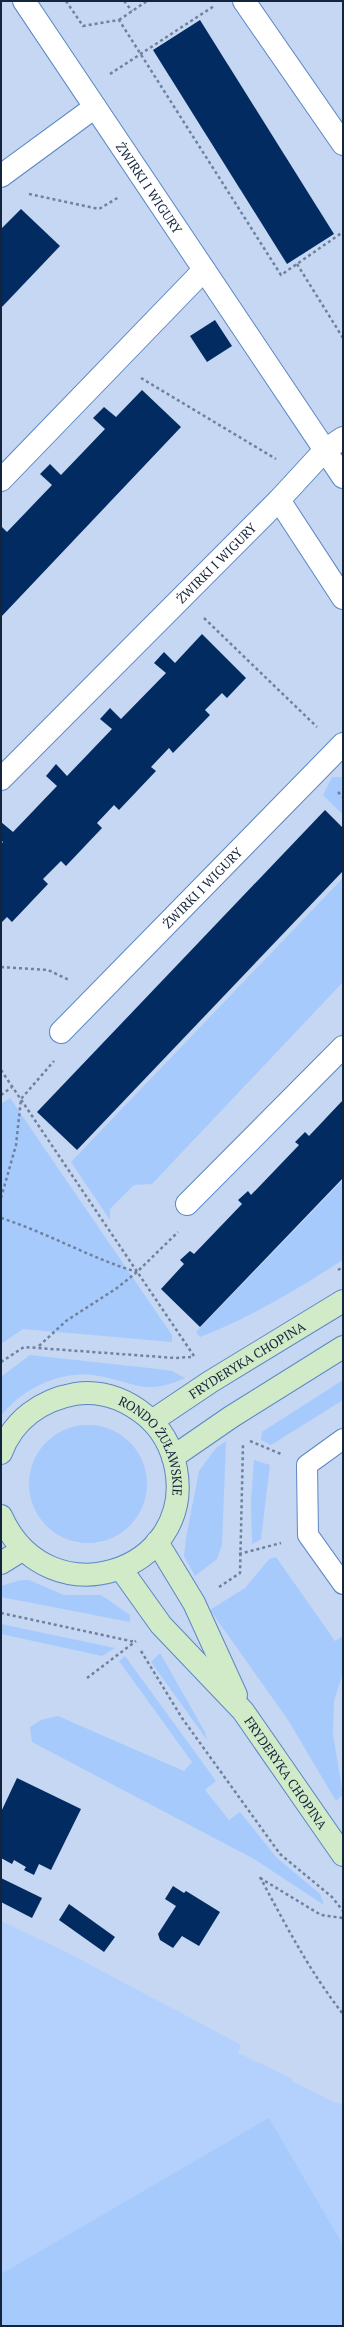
<svg xmlns="http://www.w3.org/2000/svg" width="344" height="2327" font-family="'PT Serif',serif">
<rect width="100%" height="100%" fill="#c5d7f2"/>
<path fill="#b3d1fc" d="M1,1921L68,1953L241,2045L238,2053L293,2079L292,2081L335,2103L343,2104V2326H1Z"/>
<g fill="#a7cafd">
<path d="M332,777H343V815L323,795Z"/>
<path d="M343,878V982L152,1184L134,1185L110,1209V1220L71,1162Z"/>
<path d="M10,1098L172,1335V1342L23,1329L1,1344V1104Z"/>
<path d="M343,1180V1260C297,1289 252,1317 200,1337L196,1332Z"/>
<path d="M30,1355L158,1369L172,1371L185,1378C145,1396 137,1383 99,1376C63,1369 22,1388 1,1416V1377Z"/>
<path d="M343,1380V1400L271,1445L261,1440L262,1432Z"/>
<circle cx="88" cy="1484" r="59"/>
<path d="M226,1441L222,1545L217,1559L195,1576L184,1556L186,1538L199,1471L216,1448Z"/>
<path d="M254,1460L270,1465L261,1539L252,1544L251,1502Z"/>
<path d="M276,1557L335,1641L343,1636V1673L334,1701L333,1734L343,1795L336,1801L288,1720L210,1610L245,1588L269,1559Z"/>
<path d="M21,1580H29L64,1595H101L130,1615V1622L1,1597V1586Z"/>
<path d="M1,1624L115,1648L102,1656L1,1634Z"/>
<path d="M160,1653L205,1732L207,1740L151,1662Z"/>
<path d="M125,1656L216,1781L205,1790L229,1820L240,1812L276,1857L320,1894L324,1905L254,1859L32,1742L30,1727L41,1720L58,1716L184,1771L192,1762L119,1661Z"/>
<path d="M269,2118L343,2245V2326H1V2274Z"/>
</g>
<g fill="#022b61">
<path d="M200,20L334,234L287,264L153,50Z"/>
<path d="M21,209L60,246L1,308V229Z"/>
<path d="M215,320L232,346L207,362L190,336Z"/>
<path d="M142,390L181,427L1,617V526L7,532L52,485L40,474L50,464L61,475L105,429L93,418L104,407L116,417Z"/>
<path d="M202,634L246,678L227,698L222,693L205,710L210,715L173,753L169,748L151,767L156,771L119,810L114,805L97,823L102,828L66,866L61,861L43,879L48,884L12,922L7,917L1,923V844L3,842L1,840V822L13,832L57,786L46,776L56,764L67,776L112,729L100,719L110,708L121,719L166,673L154,663L164,652L175,663Z"/>
<path d="M325,810L343,828V871L77,1150L37,1112Z"/>
<path d="M343,1100V1178L200,1327L161,1289L184,1264L180,1260L190,1251L194,1254L242,1204L238,1200L248,1191L251,1195L299,1145L295,1142L305,1132L309,1136Z"/>
<path d="M17,1778L81,1809L51,1870L39,1864L34,1875L24,1870L26,1867L14,1860L12,1864L1,1858V1812Z"/>
<path d="M1,1878L42,1898L32,1918L1,1902Z"/>
<path d="M173,1886L184,1893L186,1891L220,1912L199,1946L182,1936L173,1948L160,1940L158,1934L176,1906L165,1899Z"/>
<path d="M69,1904L115,1937L104,1952L59,1920Z"/>
</g>
<g fill="none" stroke-linecap="round" stroke-linejoin="round">
<defs>
<path id="lane" d="M343,1439L307,1465L308,1535L343,1584"/>
<g id="street">
<path id="s1" d="M24,1L343,477"/>
<path d="M244,1L343,144"/>
<path d="M1,176L95,107"/>
<path d="M343,438L325,450L279,500L343,598"/>
<path d="M1,480L204,270"/>
<path id="s2" d="M1,779L279,500"/>
<path id="s3" d="M61,1032L343,744"/>
<path d="M187,1204L343,1047"/>
</g>
<g id="secondary">
<path id="s4" d="M152,1421L210,1382L343,1301"/>
<path id="s5" d="M1,1453C13,1420 41,1400 75,1394C101,1390 125,1399 145,1415C162,1429 172,1448 176,1469C195,1572 48,1621 1,1516"/>
<path d="M173,1457L231,1417L343,1347"/>
<path d="M157,1542L194,1603L236,1695"/>
<path d="M1,1563L22,1550"/>
<path id="s6" d="M121,1569L161,1625L243,1711L343,1855"/>
</g>
</defs>
<use href="#lane" stroke="#5d87c5" stroke-width="22"/>
<use href="#street" stroke="#5d87c5" stroke-width="24"/>
<use href="#secondary" stroke="#5d87c5" stroke-width="24"/>
<g stroke="#70819b" stroke-width="2.5" stroke-dasharray="3 3" stroke-linecap="butt">
<path d="M66,1L83,26L119,20L281,275L343,232"/>
<path d="M124,1L132,11"/>
<path d="M119,20L147,1"/>
<path d="M110,74L214,6"/>
<path d="M29,194L99,209L119,197"/>
<path d="M297,264L343,338"/>
<path d="M141,378L276,459"/>
<path d="M204,618L317,727"/>
<path d="M338,792L343,797"/>
<path d="M1,967L48,970L69,980"/>
<path d="M1,1070L194,1356"/>
<path d="M1,1095L12,1087"/>
<path d="M1,1198L16,1145L21,1099L54,1061"/>
<path d="M1,1218C48,1233 90,1258 137,1272"/>
<path d="M338,1270L343,1267"/>
<path d="M39,1346L66,1321L117,1288L137,1272L178,1232"/>
<path d="M1,1362L24,1347L175,1358L191,1357"/>
<path d="M250,1441L281,1454"/>
<path d="M239,1554L281,1543"/>
<path d="M219,1587L240,1573L243,1445"/>
<path d="M1,1613L135,1642"/>
<path d="M141,1651L182,1718L280,1854L332,1897L343,1911"/>
<path d="M87,1678L136,1641"/>
<path d="M260,1877C285,1924 310,1972 343,2014"/>
<path d="M260,1878L321,1915L343,1918"/>
</g>
<use href="#lane" stroke="#fff" stroke-width="20"/>
<use href="#street" stroke="#fff" stroke-width="22"/>
<use href="#secondary" stroke="#d1eac7" stroke-width="22"/>
</g>
<g text-anchor="middle" stroke-width="4" stroke-linejoin="round" paint-order="stroke">
<g font-size="13" fill="#13243d" stroke="#f2f7fe">
<text dy="5" stroke="none"><textPath href="#s1" startOffset="225">ŻWIRKI I WIGURY</textPath></text>
<text dy="5" stroke="none"><textPath href="#s2" startOffset="305">ŻWIRKI I WIGURY</textPath></text>
<text dy="5" stroke="none"><textPath href="#s3" startOffset="202">ŻWIRKI I WIGURY</textPath></text>
<text dy="5" stroke="none"><textPath href="#s4" startOffset="113">FRYDERYKA CHOPINA</textPath></text>
<text dy="5" stroke="none"><textPath href="#s5" startOffset="205">RONDO ŻUŁAWSKIE</textPath></text>
<text dy="5" stroke="none"><textPath href="#s6" startOffset="263">FRYDERYKA CHOPINA</textPath></text>
</g>
</g>
<rect width="344" height="2327" fill="none" stroke="#13243d" stroke-width="4"/>
</svg>
